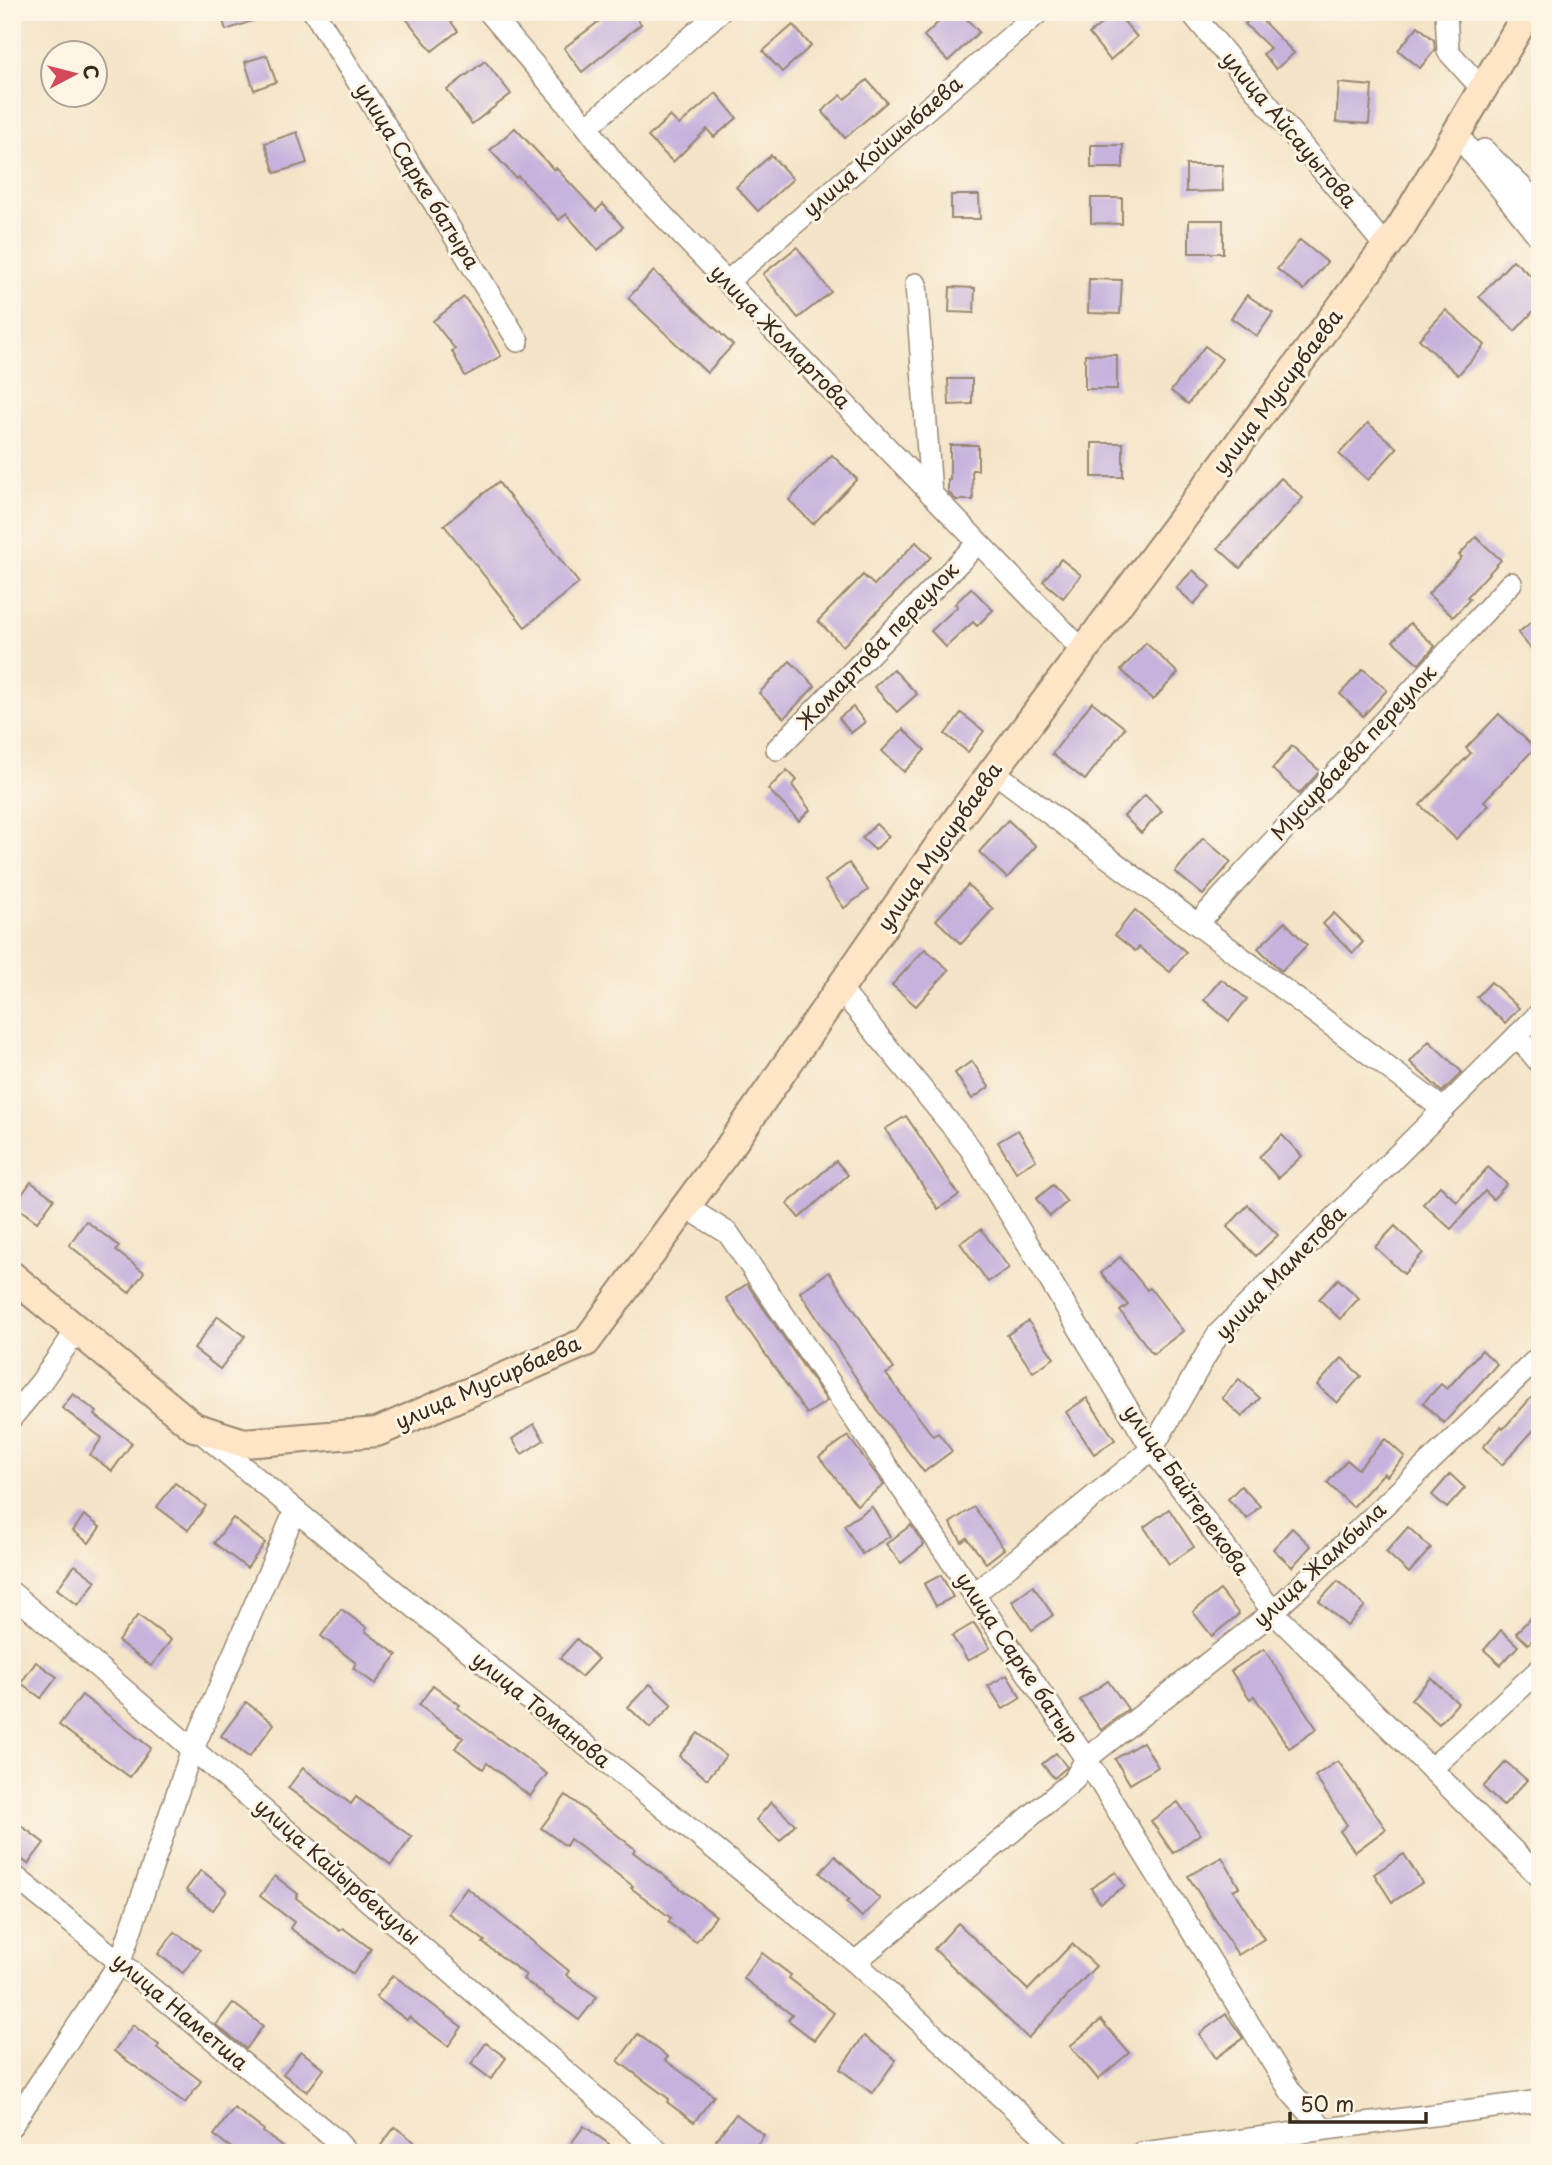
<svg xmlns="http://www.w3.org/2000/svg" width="1552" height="2165" font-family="'Playpen Sans',sans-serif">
<rect width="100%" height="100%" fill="#fcf5e5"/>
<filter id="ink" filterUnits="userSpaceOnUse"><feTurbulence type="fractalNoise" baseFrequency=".0143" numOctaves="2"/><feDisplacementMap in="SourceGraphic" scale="14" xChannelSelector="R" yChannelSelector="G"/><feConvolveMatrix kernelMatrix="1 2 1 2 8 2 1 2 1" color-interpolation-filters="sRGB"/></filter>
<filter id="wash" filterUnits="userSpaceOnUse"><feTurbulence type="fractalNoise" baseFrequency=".00686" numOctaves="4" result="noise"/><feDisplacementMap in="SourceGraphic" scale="28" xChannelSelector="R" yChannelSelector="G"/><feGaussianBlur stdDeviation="1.57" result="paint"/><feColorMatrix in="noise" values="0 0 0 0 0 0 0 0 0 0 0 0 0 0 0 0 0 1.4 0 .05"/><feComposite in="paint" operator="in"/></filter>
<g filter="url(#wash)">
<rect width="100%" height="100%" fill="#f4e4c7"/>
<g id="blocks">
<g fill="#c6b2dd">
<path d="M220,12H270V15L226,30Z"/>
<path d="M401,12H443L458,31L432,51Z"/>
<path d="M597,12H632L641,24L582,72L564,48L602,19Z"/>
<path d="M949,12H960L979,32L948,61L924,36Z"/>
<path d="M1116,12L1137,37L1110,60L1089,34Z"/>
<path d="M1255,13L1294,53L1276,69L1263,54L1270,48L1245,24Z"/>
<path d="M793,25L811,46L782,72L763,51Z"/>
<path d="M1418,26L1434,40L1435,50L1420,68L1398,50Z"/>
<path d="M267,55L276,82L254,90L245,62Z"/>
<path d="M485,61L511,94L472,124L447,90Z"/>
<path d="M867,80L887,102L845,138L822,111L841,95L845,99Z"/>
<path d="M1339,83L1372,86L1369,124L1336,122Z"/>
<path d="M716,93L737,118L714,137L707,129L673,162L648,137L670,116L679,125Z"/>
<path d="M515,128L554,170L556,168L596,211L603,204L623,227L598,250L566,214L559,220L518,176L516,178L490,150Z"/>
<path d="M297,132L307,163L275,173L265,143Z"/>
<rect x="1091" y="145" width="32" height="23"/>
<path d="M771,155L793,179L758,211L736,187Z"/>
<path d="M1186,165H1222L1223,191L1186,192Z"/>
<path d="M951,195H979L980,219H951Z"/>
<path d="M1091,198H1122V224L1091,223Z"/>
<rect x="1189" y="220" width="34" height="33"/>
<path d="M1300,240L1327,262L1304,290L1277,269Z"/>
<path d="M797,247L831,292L798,318L763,274Z"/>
<path d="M1513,260L1540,284V304L1515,331L1479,297Z"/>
<path d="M654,271L733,345L707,373L628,298Z"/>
<path d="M1089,279L1122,280L1120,314L1088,313Z"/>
<path d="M950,287L975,288L974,313L949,312Z"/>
<path d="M1247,295L1273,313L1257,336L1231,318Z"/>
<path d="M464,297L479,317L501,356L465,376L452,351L455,349L433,321Z"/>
<path d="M1446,310L1485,345L1458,375L1419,339Z"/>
<path d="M1205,346L1222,359L1188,404L1171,391Z"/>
<path d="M1085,354L1117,355V389H1085Z"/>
<path d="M948,379H972V404L949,405Z"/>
<path d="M1368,423L1397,448L1368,480L1339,454Z"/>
<rect x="1092" y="443" width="31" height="34"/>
<path d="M950,445H978V470H972L973,500H956L948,492V480H950Z"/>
<path d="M832,455L857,479L813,524L789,500Z"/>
<path d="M1281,478L1303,498L1240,568L1218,548Z"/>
<path d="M498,482L579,583L525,627L444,525Z"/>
<path d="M1476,537L1501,560L1467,597L1470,599L1453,617L1428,594L1462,557L1459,555Z"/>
<path d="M916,542L931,557L843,646L818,621L863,575L874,585Z"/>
<path d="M1061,559L1081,575L1063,598L1043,581Z"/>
<path d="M1193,570L1210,586L1194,604L1176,588Z"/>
<path d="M971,588L993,610L977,626L973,622L946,647L931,631L958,606L955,604Z"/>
<path d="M1540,615V660L1518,633Z"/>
<path d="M1410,623L1435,646L1419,664L1393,641Z"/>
<path d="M1146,643L1178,673L1153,700L1121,670Z"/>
<path d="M790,661L815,686L784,718L759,693Z"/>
<path d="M893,669L917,694L897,712L874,687Z"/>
<path d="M1363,669L1387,690L1363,716L1340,694Z"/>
<path d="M1092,702L1125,728L1085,780L1052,754Z"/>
<path d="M853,707L865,722L851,733L839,718Z"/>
<path d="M961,713L984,731L968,752L945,734Z"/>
<path d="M1499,714L1535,748L1484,801L1489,805L1456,839L1420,805L1471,753L1466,748Z"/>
<path d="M903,729L925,750L904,772L882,751Z"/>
<path d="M1292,746L1320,771L1299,794L1272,769Z"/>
<path d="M787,770L797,780L792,785L810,810L799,821L768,789Z"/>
<path d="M1145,795L1162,811L1141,833L1124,816Z"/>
<path d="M1008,820L1036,846L1007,878L979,852Z"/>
<path d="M876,824L889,836L875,850L862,838Z"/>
<path d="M1203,838L1231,862L1203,895L1175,872Z"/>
<path d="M849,863L868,890L844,908L825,881Z"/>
<path d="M968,885L993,909L961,944L936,920Z"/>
<path d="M1135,910L1186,952L1170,972L1139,947L1135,951L1115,935Z"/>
<path d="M1334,913L1363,942L1353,953L1323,924Z"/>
<path d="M1285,922L1307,945L1281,971L1258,948Z"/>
<path d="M925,949L949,970L916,1006L892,985Z"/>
<path d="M1221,979L1247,999L1229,1021L1204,1000Z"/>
<path d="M1491,982L1519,1008L1505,1023L1477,997Z"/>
<path d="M1429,1041L1462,1072L1442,1092L1410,1062Z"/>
<path d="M972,1061L989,1087L972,1099L955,1073Z"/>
<path d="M906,1116L959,1195L938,1209L885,1129Z"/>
<path d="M1018,1130L1036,1160L1016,1172L998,1142Z"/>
<path d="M1282,1135L1302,1156L1278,1178L1259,1157Z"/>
<path d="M836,1161L848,1175L799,1218L787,1204Z"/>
<path d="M1488,1167L1507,1184L1493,1199L1485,1191L1451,1229L1423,1204L1440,1186L1457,1202Z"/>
<path d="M31,1182L54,1199L37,1222L14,1205Z"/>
<path d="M1053,1185L1067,1202L1050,1216L1036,1199Z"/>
<path d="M1248,1205L1278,1235L1256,1256L1227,1227Z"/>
<path d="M86,1221L119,1246L116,1251L144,1272L129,1293L69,1245Z"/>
<path d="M1395,1226L1423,1253L1404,1274L1375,1247Z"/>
<path d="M981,1229L1009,1268L988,1282L960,1243Z"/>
<path d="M1120,1257L1147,1290L1150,1288L1183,1331L1153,1354L1120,1311L1128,1305L1101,1273Z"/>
<path d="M829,1272L894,1369L886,1374L933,1436L938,1433L952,1451L924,1472L877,1410L800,1292Z"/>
<path d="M1338,1279L1359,1298L1340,1319L1319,1299Z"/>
<path d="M747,1284L827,1401L807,1414L726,1298Z"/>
<path d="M218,1316L245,1336L220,1369L194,1349Z"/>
<path d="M1028,1321L1054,1358L1033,1372L1007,1335Z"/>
<path d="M1482,1350L1497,1364L1444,1423L1423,1403L1441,1384L1447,1389Z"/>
<path d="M1342,1358L1361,1376L1337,1403L1317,1385Z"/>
<path d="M1239,1379L1260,1398L1242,1417L1222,1398Z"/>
<path d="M1540,1388V1423L1502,1465L1483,1447L1501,1427L1503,1429Z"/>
<path d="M73,1394L97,1412L95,1415L132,1443L112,1471L90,1455L102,1438L62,1408Z"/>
<path d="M1087,1398L1115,1440L1094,1454L1066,1412Z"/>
<path d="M534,1424L544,1440L522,1454L512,1439Z"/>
<path d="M848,1436L884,1485L857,1505L819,1457Z"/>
<path d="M1385,1439L1405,1457L1387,1476L1384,1473L1353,1507L1327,1483L1347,1460L1358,1469Z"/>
<path d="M1450,1474L1465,1488L1447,1508L1432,1495Z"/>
<path d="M175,1483L206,1506L188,1530L157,1507Z"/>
<path d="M1241,1486L1260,1506L1247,1519L1228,1499Z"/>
<path d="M872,1507L890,1536L862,1554L844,1525Z"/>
<path d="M974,1507L1004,1549L986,1563L967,1538L962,1542L950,1523Z"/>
<path d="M1169,1509L1194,1547L1169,1564L1144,1527Z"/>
<path d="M84,1515L100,1527L89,1543L73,1531Z"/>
<path d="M233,1518L265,1543L247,1568L214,1543Z"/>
<path d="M911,1525L924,1545L901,1563L886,1544Z"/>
<path d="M1408,1527L1431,1548L1409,1573L1386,1552Z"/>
<path d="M1292,1528L1311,1546L1292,1567L1273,1549Z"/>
<path d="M75,1565L96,1581L78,1605L57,1589Z"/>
<path d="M941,1575L953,1597L936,1606L924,1584Z"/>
<path d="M1338,1581L1365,1606L1347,1626L1319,1601Z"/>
<path d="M1033,1586L1053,1615L1032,1630L1012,1601Z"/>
<path d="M1220,1590L1239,1614L1212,1636L1193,1612Z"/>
<path d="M1540,1608V1632L1528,1644L1516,1633Z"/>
<path d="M341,1609L367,1628L365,1631L397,1655L375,1684L353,1668L356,1663L321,1636Z"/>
<path d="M138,1615L171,1640L151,1666L118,1641Z"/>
<path d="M974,1623L990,1648L968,1661L952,1636Z"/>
<path d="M1501,1630L1518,1646L1501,1665L1484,1650Z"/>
<path d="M577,1639L598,1659L581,1677L560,1658Z"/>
<path d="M1264,1649L1317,1729L1289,1748L1254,1696L1250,1699L1231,1671Z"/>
<path d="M36,1662L57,1677L41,1698L21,1683Z"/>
<path d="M1007,1675L1021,1698L1003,1709L988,1686Z"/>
<path d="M1431,1678L1458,1703L1439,1724L1411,1699Z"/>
<path d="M1108,1681L1128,1709L1101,1730L1080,1700Z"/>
<path d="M650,1684L672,1705L650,1728L628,1707Z"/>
<path d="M433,1685L460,1705L457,1708L547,1774L530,1796L487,1763L483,1769L455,1748L463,1738L419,1705Z"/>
<path d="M82,1695L151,1748L130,1777L59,1725Z"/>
<path d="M246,1702L274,1724L249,1757L221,1736Z"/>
<path d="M698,1733L726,1756L707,1779L679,1756Z"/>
<path d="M1143,1742L1158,1767L1130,1784L1115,1759Z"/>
<path d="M1056,1753L1067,1767L1054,1778L1042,1764Z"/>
<path d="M1338,1761L1386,1829L1355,1852L1340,1831L1347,1825L1315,1776Z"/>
<path d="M1506,1762L1527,1780L1503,1806L1483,1787Z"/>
<path d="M303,1768L351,1804L356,1797L412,1837L391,1865L288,1788Z"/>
<path d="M566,1795L635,1849L633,1852L716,1916L696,1942L668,1922L671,1918L631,1888L633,1886L570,1839L566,1846L541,1828Z"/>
<path d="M771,1802L795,1824L780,1841L756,1820Z"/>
<path d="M1178,1802L1200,1834L1173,1853L1151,1821Z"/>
<path d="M19,1824L44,1843L28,1864L12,1852V1833Z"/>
<path d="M1404,1854L1422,1883L1392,1902L1374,1874Z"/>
<path d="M835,1856L880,1899L862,1917L846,1902L849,1900L820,1873Z"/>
<path d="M1222,1857L1239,1887L1233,1890L1264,1939L1238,1955L1188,1876Z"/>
<path d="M201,1870L227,1891L213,1910L186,1890Z"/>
<path d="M1116,1872L1125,1886L1100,1903L1091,1888Z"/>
<path d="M275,1876L298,1894L296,1898L340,1931L343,1928L371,1949L353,1974L290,1928L294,1922L260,1896Z"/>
<path d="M467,1888L569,1971L566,1975L597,1997L579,2020L523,1979L526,1975L483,1943L485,1941L448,1913Z"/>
<path d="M958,1923L1028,1990L1072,1944L1096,1966L1028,2038L934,1949Z"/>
<path d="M175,1932L200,1950L183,1973L158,1954Z"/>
<path d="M762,1953L791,1975L789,1978L834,2013L814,2040L788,2020L792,2015L743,1978Z"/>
<path d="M393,1975L462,2027L448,2046L409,2017L407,2020L376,1997Z"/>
<path d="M233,2003L263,2026L246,2049L216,2025Z"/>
<path d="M1226,2014L1243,2038L1216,2058L1199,2034Z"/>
<path d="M1101,2020L1129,2053L1098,2079L1070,2046Z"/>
<path d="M133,2025L159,2045L157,2048L201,2081L185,2103L114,2051Z"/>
<path d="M638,2034L668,2057L665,2060L714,2096L694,2122L667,2102L669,2099L618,2061Z"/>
<path d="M864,2036L896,2060L872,2093L840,2069Z"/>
<path d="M486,2043L506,2058L491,2079L471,2064Z"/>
<path d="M301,2051L324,2069L307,2092L283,2074Z"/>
<path d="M234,2108L264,2130L263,2132L291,2153H238L214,2135Z"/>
<path d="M736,2114L764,2135L751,2153H733L716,2140Z"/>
<path d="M584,2126L609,2144L602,2153H564Z"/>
<path d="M395,2127L429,2153H375Z"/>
</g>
</g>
</g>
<g filter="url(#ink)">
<use href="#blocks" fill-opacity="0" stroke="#988772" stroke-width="2"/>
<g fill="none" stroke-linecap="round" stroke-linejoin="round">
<defs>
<g id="street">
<path d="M314,12L438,209L518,341"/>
<path d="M489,12L587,127L621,172L1083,651"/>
<path d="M1191,12L1386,247"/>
<path d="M1446,12L1448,51L1482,89"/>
<path d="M587,127L720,12"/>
<path d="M1456,133L1540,238"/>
<path d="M1484,150L1540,205"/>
<path d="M727,282L1039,12"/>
<path d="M916,284L931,494"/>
<path d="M777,749L978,543"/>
<path d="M993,771L1443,1109"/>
<path d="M1197,924L1511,583"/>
<path d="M840,989L970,1148L1152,1449L1273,1612L1540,1877"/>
<path d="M1517,1036L1540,1063"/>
<path d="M686,1207L728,1233L1086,1759L1291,2092L1324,2129"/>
<path d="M12,1417L41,1382L77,1330"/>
<path d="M202,1433L330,1539L855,1962L1062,2153"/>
<path d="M12,1593L660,2153"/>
<path d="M974,1594L1152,1449L1218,1334L1540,1013"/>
<path d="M1431,1769L1540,1669"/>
<path d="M12,1874L336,2140L347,2153"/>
<path d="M855,1962L1074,1780L1086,1759L1273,1612L1540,1356"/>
<path d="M12,2125L120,1962L189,1758L295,1511"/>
<path d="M1143,2153L1540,2101"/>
</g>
<path id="secondary" d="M12,1276L194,1427L244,1443L377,1432L586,1342L731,1145L961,814L1401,227L1528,12"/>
</defs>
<use href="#street" stroke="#988772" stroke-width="24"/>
<use href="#secondary" stroke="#988772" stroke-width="32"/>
<use href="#street" stroke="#fff" stroke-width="21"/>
<use href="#secondary" stroke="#fde5c5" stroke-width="28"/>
</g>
</g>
<g text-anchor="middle" stroke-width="6" stroke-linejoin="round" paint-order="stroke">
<g font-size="21" fill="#3b2a1e" stroke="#fcf5e5">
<text transform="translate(1289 130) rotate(50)" y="7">улица Айсауытова</text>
<text transform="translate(883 147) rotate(-41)" y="7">улица Койшыбаева</text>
<text transform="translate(417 176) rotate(58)" y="7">улица Сарке батыра</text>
<text transform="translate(780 337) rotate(46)" y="7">улица Жомартова</text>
<text transform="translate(1278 392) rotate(-53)" y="7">улица Мусирбаева</text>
<text transform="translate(878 646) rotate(-46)" y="7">Жомартова переулок</text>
<text transform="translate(1354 753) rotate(-47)" y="7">Мусирбаева переулок</text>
<text transform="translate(940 847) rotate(-55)" y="7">улица Мусирбаева</text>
<text transform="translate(1281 1273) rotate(-46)" y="7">улица Маметова</text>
<text transform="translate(488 1383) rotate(-24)" y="7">улица Мусирбаева</text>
<text transform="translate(1186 1490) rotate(55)" y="7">улица Байтерекова</text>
<text transform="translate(1320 1565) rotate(-43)" y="7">улица Жамбыла</text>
<text transform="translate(1017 1658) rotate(56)" y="7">улица Сарке батыр</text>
<text transform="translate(541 1710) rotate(39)" y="7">улица Томанова</text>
<text transform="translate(337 1872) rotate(41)" y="7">улица Кайырбекулы</text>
<text transform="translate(180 2012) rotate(40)" y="7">улица Наметша</text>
</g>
</g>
<rect width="1552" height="2165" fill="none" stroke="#fcf5e5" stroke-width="42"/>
<g transform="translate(74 74) rotate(83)"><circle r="33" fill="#fcf5e5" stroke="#afa495" stroke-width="2"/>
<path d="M0-5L12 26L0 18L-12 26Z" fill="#d1495b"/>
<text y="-10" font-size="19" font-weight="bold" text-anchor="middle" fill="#3b2a1e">С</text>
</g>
<path d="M1290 2112v10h136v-10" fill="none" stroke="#3b2a1e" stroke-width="3.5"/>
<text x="1300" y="2112" font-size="21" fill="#3b2a1e" stroke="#fcf5e5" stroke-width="5" paint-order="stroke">50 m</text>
</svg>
